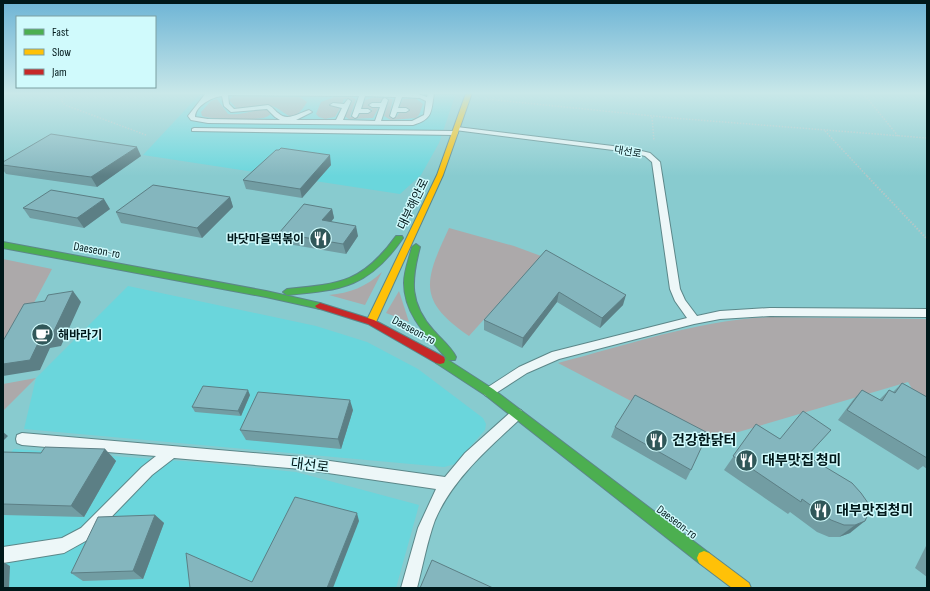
<svg xmlns="http://www.w3.org/2000/svg" width="930" height="591" font-family="'Sofia Sans Condensed','Noto Sans KR',sans-serif">
<rect width="100%" height="100%" fill="#88cbcf"/>
<g fill="#6ad6dc">
<path d="M201,93H456L439,143L421,175L400,194L143,155Z"/>
<path d="M128,286L316,326L367,342L418,369L483,418L486,424L485,430L455,464L444,467L24,429L36,378Z"/>
<path d="M14,449L196,462L296,472L419,505L396,588H3V461Z"/>
</g>
<g fill="#aca9aa">
<path d="M233,96L300,97L307,102C289,132 286,105 265,105C255,104 247,110 237,109L229,100Z"/>
<path d="M334,97H351L356,99L350,117H358L361,113L371,112L372,109H361L365,100L374,97L393,99L389,117H396L399,113L407,112L408,109H398L403,99L415,98L423,104L419,115L416,118L391,120L384,116L389,99H382L379,103L369,104L368,106L379,107L373,118L349,119L344,116L353,100L344,99L342,104H332L331,106L341,107L335,117L325,119L319,117L316,114L321,102Z"/>
<path d="M217,99L228,114C242,116 255,108 268,110L271,113C269,116 267,117 263,118C253,120 211,120 202,116L201,112L211,101Z"/>
<path d="M449,228L514,246L541,256L469,336C416,300 425,280 449,228Z"/>
<path d="M3,259L52,269L3,361Z"/>
<path d="M382,272L365,305L329,295C350,293 366,287 382,272Z"/>
<path d="M399,291L409,322L386,313Z"/>
<path d="M770,317L927,319V413L908,382L708,441L558,363C628,345 698,320 770,317Z"/>
<path d="M36,378L3,411V384Z"/>
</g>
<g fill="none" stroke-linecap="round" stroke-linejoin="round">
<defs>
<g id="lane">
<path d="M206,93H415L427,97L428,93H434C431,112 433,119 413,125L208,123L191,120L188,116ZM228,95L359,96L352,116L355,118L357,117L359,113H368L371,111L368,109H361L365,96L396,97L390,116L393,118L395,117L397,112H406L409,110L406,108H398L402,97L420,98L426,101L424,115L412,121H381L388,100L385,98L383,99L381,103H372L369,105L372,107H380L375,121L343,120L351,101L348,99L344,104L333,103L330,105L342,108L336,120H296L312,112L309,110C299,113 287,122 278,113C274,110 273,107 268,105L234,109L229,104ZM222,96L224,106L231,112L267,109L275,117L280,120L208,119L195,117C195,106 212,97 222,96Z"/>
<path d="M457,127L629,148L650,153L660,162L680,289L685,300L697,316L720,311L770,308L927,309V317L770,316L720,319L694,324L559,359L527,373L493,395L489,397L485,395L483,392L485,389L519,367L552,352L687,318L675,301L670,289L652,162L645,156L629,152L455,130L454,129Z"/>
<path d="M194,128L455,131L458,133L455,135L192,131V129Z"/>
<path d="M517,409L521,410L523,414L521,418C489,448 453,478 435,520C427,542 423,565 417,588H401L418,528L436,489L301,469L174,458L152,475L91,538L64,553L3,563V547L62,538L81,528L142,467L156,456L22,445L17,443L16,439L17,435L22,433L301,457L445,477L465,453L513,410Z"/>
</g>
<g id="fast">
<path d="M396,236H402L403,238C369,287 343,290 287,295L283,292L287,289C341,284 363,282 396,236Z"/>
<path d="M3,242L266,291L320,303L325,306L320,309L266,297L3,248Z"/>
<path d="M416,244L420,247C411,281 409,303 434,331C441,339 451,347 456,357L455,360H448L493,389L709,553L711,558L709,563L704,565L699,563L485,395L436,363L435,360L436,357L440,356L447,359C428,337 404,315 404,283C404,271 409,259 412,247Z"/>
</g>
<g id="slow">
<path d="M466,93H472L443,175L376,322L374,324H368L366,322L437,175Z"/>
<path d="M704,551L709,553L749,583L751,588H732L699,563L697,558L699,553Z"/>
</g>
<path id="jam" d="M320,303L374,320L444,357L445,360L444,363L440,364L436,363L368,324L317,308L315,306Z"/>
</defs>
<use href="#lane" stroke="#5c8789" stroke-width="2"/>
<use href="#fast" stroke="#5c8789" stroke-width="2"/>
<use href="#slow" stroke="#5c8789" stroke-width="2"/>
<use href="#jam" stroke="#5c8789" stroke-width="2"/>
<g stroke="#b3c7c7" stroke-width="1.5" stroke-dasharray="1.5 1.5" stroke-linecap="butt">
<path d="M69,93L61,100L65,105L146,135"/>
<path d="M863,93L898,136"/>
<path d="M486,99L673,118L927,138"/>
<path d="M652,117L654,141"/>
<path d="M825,131L868,177"/>
</g>
<path stroke="#b3c7c7" stroke-width="2" stroke-dasharray="1.5 1.5" stroke-linecap="butt" d="M867,176L927,239"/>
<use href="#lane" fill="#edf7f8" fill-rule="evenodd"/>
<use href="#fast" fill="#4caf50" fill-rule="evenodd"/>
<use href="#slow" fill="#ffc107" fill-rule="evenodd"/>
<use href="#jam" fill="#c62828" fill-rule="evenodd"/>
</g>
<g fill="#729da3">
<path d="M141,156L97,187L6,174L3,170V162Z"/>
<path d="M331,165L302,198L246,189L243,180Z"/>
<path d="M230,197L233,207L202,238L121,223L116,212Z"/>
<path d="M23,208L110,209L84,228L30,218Z"/>
<path d="M332,209L334,218L331,222L358,236L346,254L282,243L279,233Z"/>
<path d="M546,250L623,305L600,328L557,302L522,348L484,330V320Z"/>
<path d="M902,383L927,397V469L923,466L918,470L838,420L853,400L862,390L879,400L889,390L893,392Z"/>
<path d="M250,395L241,416L195,412L192,407Z"/>
<path d="M353,410L341,449L246,440L240,430Z"/>
<path d="M756,424L807,456L868,503L850,533L839,537H829L817,532L790,512L788,514L724,470Z"/>
<path d="M615,427L691,470L686,480L611,437Z"/>
<path d="M105,449L116,461L84,517L3,515V452L41,453Z"/>
<path d="M155,515L164,523L143,579L83,581L71,573Z"/>
<path d="M927,544V577L915,568Z"/>
</g>
<g fill="#5c7f85">
<path d="M137,147L141,156L97,187L91,177Z"/>
<path d="M330,155L331,165L302,198L300,189Z"/>
<path d="M230,197L233,207L202,238L197,228Z"/>
<path d="M104,199L110,209L84,228L77,218Z"/>
<path d="M332,209L334,218L324,230L322,220Z"/>
<path d="M356,226L358,236L346,254L343,244Z"/>
<path d="M73,291L81,302L61,346L50,348L40,370L3,376V364L41,337Z"/>
<path d="M559,292L557,302L522,348L523,338Z"/>
<path d="M626,295L623,305L600,328L602,318Z"/>
<path d="M248,390L250,395L241,416L238,411Z"/>
<path d="M350,400L353,410L341,449L338,439Z"/>
<path d="M3,432L8,436L3,441Z"/>
<path d="M105,449L116,461L84,517L71,506Z"/>
<path d="M357,513L359,521L333,588H327Z"/>
<path d="M155,515L164,523L143,579L133,571Z"/>
<path d="M865,521L850,533L839,537L855,525Z"/>
<path d="M3,562L10,566L9,588H3Z"/>
</g>
<g fill="#84b6be" stroke="#5c7f85">
<path d="M51,134L137,147L91,177L3,165V162Z"/>
<path d="M281,148L330,155L300,189L243,180L276,150H279Z"/>
<path d="M153,185L230,197L197,228L116,212Z"/>
<path d="M51,190L104,199L77,218L23,208Z"/>
<path d="M304,204L332,209L322,220L356,226L343,244L279,233Z"/>
<path d="M546,250L626,295L602,318L559,292L523,338L484,320Z"/>
<path d="M73,291L52,335L41,337L30,360L3,364V341L24,304L45,301L48,295Z"/>
<path d="M902,383L927,397V458L847,410L862,390L882,401L889,390L895,393Z"/>
<path d="M203,386L248,390L238,411L192,407Z"/>
<path d="M258,392L350,400L338,439L240,430Z"/>
<path d="M635,395L708,433L691,470L615,427Z"/>
<path d="M803,411L831,430L807,456L852,483L861,493L868,503L869,512L865,521L855,525H844L831,520L802,499L801,502L733,456L756,424L780,439Z"/>
<path d="M45,447L105,449L71,506L3,504V452L41,453Z"/>
<path d="M295,497L357,513L327,588H190L186,553L252,582Z"/>
<path d="M155,515L133,571L71,573L98,517Z"/>
<path d="M432,560L493,588H420Z"/>
</g>
<linearGradient id="sky" x2="0" y2="1"><stop stop-color="#6db4d5"/><stop offset="0.53" stop-color="#c9e8e9"/><stop offset="1" stop-color="#c9e8e9" stop-opacity="0"/></linearGradient>
<rect width="930" height="176" fill="url(#sky)"/>
<defs>
<symbol id="restaurant-disc" viewBox="-11 -11 22 22"><circle r="9.5" fill="#305759" stroke="#d0fafc"/><path d="M-5-6h1v4h1v-4h1v4h1v-4h1v5L-1.5 .5V6h-2V.5L-5-1ZM5-6V6H3V1.5H1.5Q1.5-4 5-6Z" fill="#fff"/></symbol>
<symbol id="cafe-disc" viewBox="-11 -11 22 22"><circle r="9.5" fill="#305759" stroke="#d0fafc"/><path d="M-5.5-4.5H6V0H3Q3 3.5 0 3.5H-2.5Q-5.5 3.5-5.5 0ZM3-3.2v2h1.7v-2ZM-6 4.5H4V6H-6Z" fill="#fff"/></symbol>
</defs>
<g fill-rule="evenodd">
<use href="#restaurant-disc" x="308" y="226" width="25" height="25"/>
<use href="#cafe-disc" x="30" y="322" width="25" height="25"/>
<use href="#restaurant-disc" x="644" y="428" width="25" height="25"/>
<use href="#restaurant-disc" x="734" y="448" width="25" height="25"/>
<use href="#restaurant-disc" x="808" y="498" width="25" height="25"/>
</g>
<g text-anchor="middle" stroke-width="3" stroke-linejoin="round" paint-order="stroke">
<g font-size="10" fill="#00181a" stroke="#d0fafc">
<text transform="translate(628 151) rotate(10)" y="4">대선로</text>
</g>
<g font-size="12" fill="#00181a" stroke="#d0fafc">
<text transform="translate(413 204) rotate(-64)" y="4">대부해안로</text>
<text transform="translate(97 250) rotate(10)" y="4">Daeseon-ro</text>
<text transform="translate(414 330) rotate(28)" y="4">Daeseon-ro</text>
<text transform="translate(677 522) rotate(37)" y="4">Daeseon-ro</text>
</g>
<g font-size="12" font-weight="bold" fill="#00181a" stroke="#d0fafc" text-anchor="end">
<text x="304" y="243">바닷마을떡볶이</text>
<text x="58" y="339" text-anchor="start">해바라기</text>
</g>
<g font-size="14" font-weight="bold" fill="#00181a" stroke="#d0fafc" text-anchor="start">
<text x="672" y="445">건강한닭터</text>
<text x="762" y="465">대부맛집 청미</text>
<text x="836" y="515">대부맛집청미</text>
</g>
<g font-size="14" fill="#00181a" stroke="#d0fafc">
<text transform="translate(310 465) rotate(7)" y="5">대선로</text>
</g>
</g>
<rect width="930" height="591" fill="none" stroke="#00181a" stroke-width="8"/>
<rect x="16" y="16" width="140" height="72" fill="#d0fafc" stroke="#7da0a2"/>
<rect x="24" y="29" width="20" height="6" fill="#4caf50" stroke="#7da0a2"/>
<text x="52" y="36" font-size="12" fill="#00181a">Fast</text>
<rect x="24" y="49" width="20" height="6" fill="#ffc107" stroke="#7da0a2"/>
<text x="52" y="56" font-size="12" fill="#00181a">Slow</text>
<rect x="24" y="69" width="20" height="6" fill="#c62828" stroke="#7da0a2"/>
<text x="52" y="76" font-size="12" fill="#00181a">Jam</text>
</svg>
